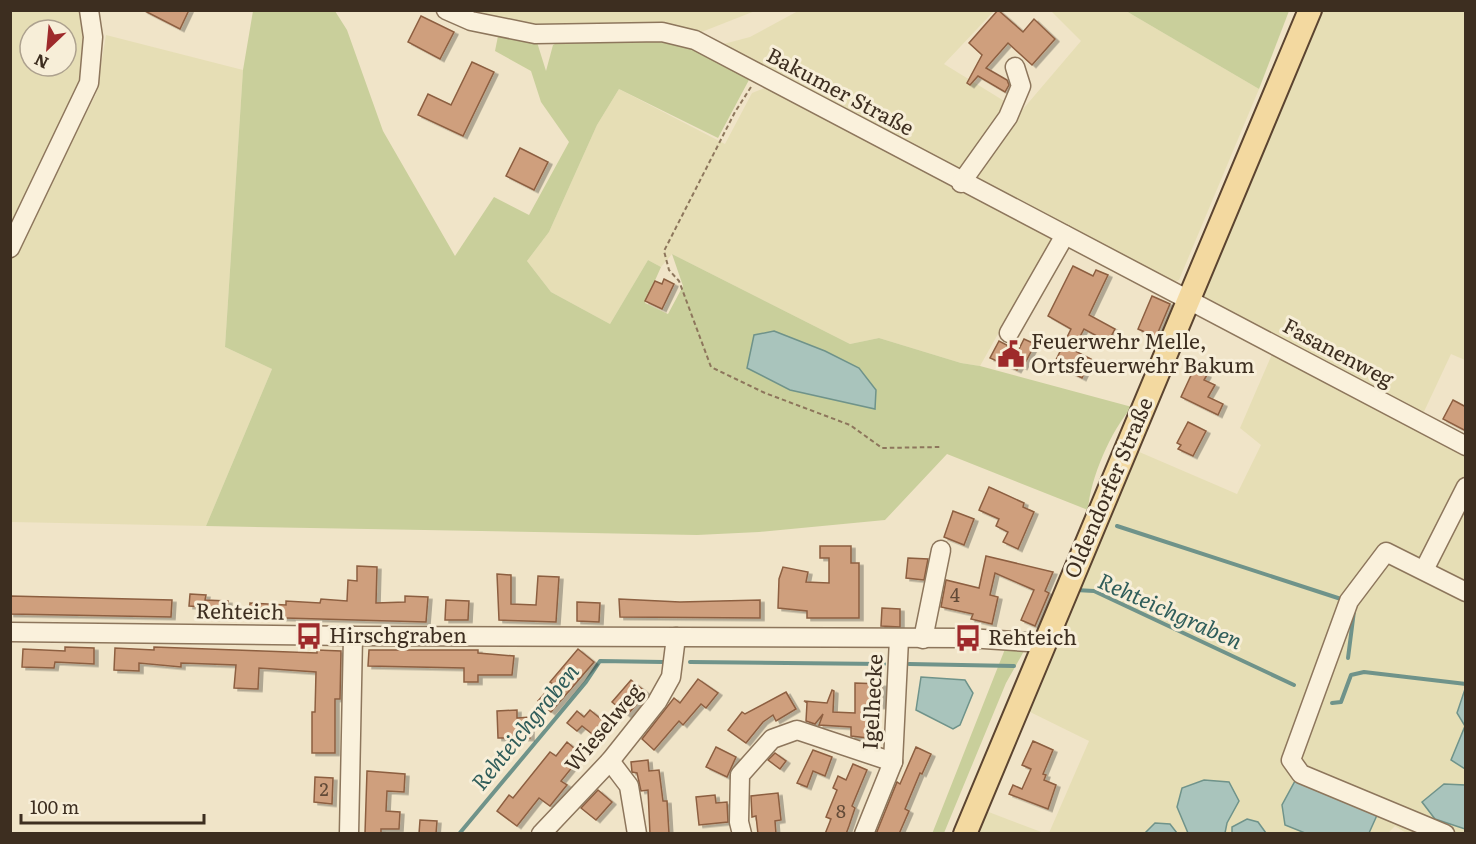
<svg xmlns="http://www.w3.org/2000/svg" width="1476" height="844" font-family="Literata,serif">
<defs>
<filter id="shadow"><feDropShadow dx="4" dy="2.5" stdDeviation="0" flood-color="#0004"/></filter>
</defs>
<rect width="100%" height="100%" fill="#f0e4c8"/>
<g fill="#e6deb5" fill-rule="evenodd">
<path d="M11,11H84L89,83L11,247ZM30,30H66V66H30Z"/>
<path d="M461,11H755L699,33L539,29Z"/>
<path d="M798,11H994L944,64L1009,104L963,171L716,46L750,37Z"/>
<path d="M1051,11H1126L1259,89L1179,280L1174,282L978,178L976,173L1000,136L1081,41Z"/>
<path d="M1318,11H1465V360L1451,354L1421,418L1202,302L1199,295Z"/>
<path d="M106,35L243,70L225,347L272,369L206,526L11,522L10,262L96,94Z"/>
<path d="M767,87L1052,238L980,366L961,363L879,338L850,344L672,254L661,267L648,260L610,324L551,292L527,261L549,232L597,125L619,89L725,144L752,93Z"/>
<path d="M1273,352L1465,455L1466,680L1457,712L1465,726L1451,760L1465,769V785L1444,784L1435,819L1465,829V833H1406L1395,826L1388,833H1369L1378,813L1285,825L1305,833H1266L1258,822L1232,827V833H1225L1227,823L1238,800L1204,780L1182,788L1177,808L1188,833H1177L1170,824L1156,823L1145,833H1049L1089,741L1024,709L1137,451L1237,494L1261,445L1240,428Z"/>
<path d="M986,811L1044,833L977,834Z"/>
</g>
<g fill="#c9cf9b">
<path d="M253,11H335L347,30L383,131L455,256L494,197L529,215L569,142L541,102L531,71L495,51L498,36L536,39L546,71L553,45L563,40L652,37L690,48L750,78L718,138L619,89L597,125L549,232L527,261L551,292L610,324L648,260L661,267L645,303L668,314L683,286L672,254L850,344L879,338L961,363L980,366L1132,407C1111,430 1090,479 1088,510L947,454L885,520L759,532L697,535L206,526L272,369L225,347L243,70Z"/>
<path d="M1126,11H1289L1259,89Z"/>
<path d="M1005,649L1024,651L1006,683L944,833L932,834Z"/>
</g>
<g fill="#a9c4bc" stroke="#6f938a" stroke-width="1.5">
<path d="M774,331L825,351L859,368L876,390L875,409L790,390L747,368L754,335Z"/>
<path d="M921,677L965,680L973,693L960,725L953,729L916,710Z"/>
<path d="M1465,680H1466L1465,769L1451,760L1465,726L1457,713L1465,689Z"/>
<path d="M1204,780L1229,782L1239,801L1227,823L1225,833H1188L1177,807L1182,788Z"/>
<path d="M1295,781L1378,813L1369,833H1305L1285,825L1282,805Z"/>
<path d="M1444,784L1465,785V829L1435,819L1422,802Z"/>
<path d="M1247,819L1258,822L1266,833H1232V827Z"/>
<path d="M1155,823L1170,824L1177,833H1145Z"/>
</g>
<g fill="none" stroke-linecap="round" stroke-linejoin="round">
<g stroke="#6f938a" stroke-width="4">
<path d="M1117,526L1341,599"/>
<path d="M1076,590L1094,591L1294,685"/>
<path d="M1348,658L1354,611"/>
<path d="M690,662L884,664"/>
<path d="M909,664L1014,666"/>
<path d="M1332,703L1341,702L1351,675L1364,672L1466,684"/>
<path d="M459,834L586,682L600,661L663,662"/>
</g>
</g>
<g fill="#cf9f7d" stroke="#8d5f41" stroke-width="1.5" filter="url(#shadow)">
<path d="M143,10H189L180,29Z"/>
<path d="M998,10L1023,32L1034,19L1055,39L1032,65L1008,43L986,68L1007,80L1009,85L1005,92L978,76L970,85L967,83L982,55L969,43Z"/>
<path d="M421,16L454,32L440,59L408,42Z"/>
<path d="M472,62L494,72L463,136L418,115L428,94L451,105Z"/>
<path d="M520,148L548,162L534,190L506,176Z"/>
<path d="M1073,266L1093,276L1096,270L1108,275L1089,315L1115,329L1108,342L1084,329L1073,350L1091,359L1082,378L1054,364L1071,329L1048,316Z"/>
<path d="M664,279L674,284L662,309L645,301L655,281L662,284Z"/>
<path d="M1152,296L1170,304L1156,337L1138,329Z"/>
<path d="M1024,339L1035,344L1023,367L1020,365L1017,370L990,358L999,341L1018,351Z"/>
<path d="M1194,369L1207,375L1204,380L1215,385L1208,397L1223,404L1218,415L1181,397Z"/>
<path d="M1453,400L1466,407V431L1443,419Z"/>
<path d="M1188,422L1206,431L1193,456L1178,449L1181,445L1177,443Z"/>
<path d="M989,487L1024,503L1023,507L1034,512L1018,549L1003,542L1008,532L996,526L999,519L979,510Z"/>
<path d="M953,511L974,519L964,545L944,537Z"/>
<path d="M820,546H851V563H859V618H807V611L778,608L779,579L783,567L808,572L806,582L829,583V558H820Z"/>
<path d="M986,556L1053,572L1045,591L1049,593L1035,626L1021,620L1034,590L995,573L990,595L998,597L992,624L971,619L973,614L941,607L946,580L979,588Z"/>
<path d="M908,558L928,559L924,580L906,578Z"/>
<path d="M357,566L377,567L376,603L405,602V596L428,597L426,622L249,617L250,603L286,605V601L320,603L321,599L347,601L348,580L357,581Z"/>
<path d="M497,574L511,575V604L536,605L538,576L559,577L556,622L499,620Z"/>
<path d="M190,594L206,595L205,600L228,601L227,618L203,617V607L189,606Z"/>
<path d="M10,596L172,600L171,617L10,614Z"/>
<path d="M619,599L680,602L760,600V618L620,617Z"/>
<path d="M446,600L469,601L468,620H445Z"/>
<path d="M577,602L600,603L599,622L577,621Z"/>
<path d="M882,608L900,609V627L881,626Z"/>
<path d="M65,647L94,648V664L55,662L54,668L22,667L23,649L65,651Z"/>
<path d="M154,647L317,653V650L341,651L340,699H335V753H312V712H315L316,672L259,668L258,689L234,688L236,665L181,663V667L139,663V671L114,670L115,648L154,650Z"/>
<path d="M578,649L594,662L551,712L538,701L553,684L550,682Z"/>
<path d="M369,650H478V653L514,656L512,675H478V682H464V668L368,666Z"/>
<path d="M698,679L718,693L706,708L701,704L683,725L679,721L654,750L642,739L674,698L680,703Z"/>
<path d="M631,680L647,693L627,715L612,702Z"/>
<path d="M855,683L882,684V706H869L868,738L851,736V727L819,725L823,714L815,724L806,721L807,703L804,701L827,703L832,690L834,691L833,712L855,713Z"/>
<path d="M786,692L796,709L776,721L773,715L763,722L746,743L728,730L742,712L745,714Z"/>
<path d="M517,710V718L530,717V738H498L497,711Z"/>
<path d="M590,710L607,724L596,737L582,726L577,731L567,723L577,711L584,717Z"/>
<path d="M1033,741L1053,750L1043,774L1046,775L1044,780L1056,785L1048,809L1009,794L1013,785L1022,789L1031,769L1022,765Z"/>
<path d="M567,742L582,755L561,781L567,785L550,806L539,798L517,826L497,811L509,795L513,798L550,752L556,756Z"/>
<path d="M716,747L736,757L727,777L706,767Z"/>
<path d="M916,747L931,754L922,774L920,773L905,809L909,811L899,834H876L897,782L900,784Z"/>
<path d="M813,750L832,757L825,776L813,771L807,787L797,783Z"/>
<path d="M775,753L786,761L780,769L768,760Z"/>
<path d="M648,760L649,771L659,770L663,801H667L669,833L650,834L648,790L641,791L637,773L632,772L631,762Z"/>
<path d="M853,764L867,770L852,806L855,808L849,826L846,834H825L831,819L826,817L837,790L833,788L838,776L846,780Z"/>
<path d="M367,771L405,774L404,792L387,791L386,811L400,812L399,829H381V834L365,833Z"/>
<path d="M315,777L333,778L332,804L314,802Z"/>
<path d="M598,790L612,802L596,820L581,808Z"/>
<path d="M778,793L781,820L775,821L776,834H758L756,816L752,817L751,796Z"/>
<path d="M715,795L716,803L727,802L728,822L699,825L696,797Z"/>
<path d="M420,820L437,821L436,834H419Z"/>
</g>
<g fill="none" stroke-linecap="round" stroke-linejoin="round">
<defs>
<g id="minor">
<path d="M446,10L471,21L535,34L662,32L695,40L1466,446"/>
<path d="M961,183L1008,117L1021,86L1015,67"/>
<path d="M10,248L89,83L93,37L89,10"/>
<path d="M1009,333L1065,235"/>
<path d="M1424,570L1466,487"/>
<path d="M10,632L353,636L968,638L1044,643"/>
<path d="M923,639L941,550"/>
<path d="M610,761L629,786L637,834"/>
<path d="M349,834L353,636"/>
<path d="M541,834L610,761L657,702L671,677L676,637"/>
<path d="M742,834L739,822L740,775L772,739L797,730L893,762"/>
<path d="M864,834L893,762L899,639"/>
<path d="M1445,834L1301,774L1291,760L1349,601L1386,552L1466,592"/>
</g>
<path id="major" d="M965,834L1310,10"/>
</defs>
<use href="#minor" stroke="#8d765c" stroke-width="21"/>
<use href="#major" stroke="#5b4430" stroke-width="26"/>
<path stroke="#8d765c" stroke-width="2" stroke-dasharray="4.5 3" stroke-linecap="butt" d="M751,87L735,112L664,251L669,270L679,281L711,367L765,393L850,425L882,448L941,447"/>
<use href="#minor" stroke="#faf1dc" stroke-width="18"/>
<use href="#major" stroke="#f3d9a0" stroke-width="22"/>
</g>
<defs>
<symbol id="civic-bare" viewBox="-9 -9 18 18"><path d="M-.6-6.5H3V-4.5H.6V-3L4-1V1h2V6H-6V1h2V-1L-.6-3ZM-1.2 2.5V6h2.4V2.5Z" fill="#9e2a2b" stroke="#f7eed8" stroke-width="2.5" paint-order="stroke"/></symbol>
<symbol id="bus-bare" viewBox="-9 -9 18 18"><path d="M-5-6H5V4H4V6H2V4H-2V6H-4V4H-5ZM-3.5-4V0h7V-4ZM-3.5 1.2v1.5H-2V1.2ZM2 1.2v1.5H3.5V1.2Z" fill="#9e2a2b" stroke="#f7eed8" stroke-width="2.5" paint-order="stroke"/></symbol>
</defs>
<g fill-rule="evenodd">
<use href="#civic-bare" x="992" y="335" width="38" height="38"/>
<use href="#bus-bare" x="290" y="617" width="38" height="38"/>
<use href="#bus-bare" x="949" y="619" width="38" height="38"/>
</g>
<g text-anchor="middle" stroke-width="6" stroke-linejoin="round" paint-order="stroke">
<g font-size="18" fill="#624a37">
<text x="955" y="602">4</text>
<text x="324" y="796">2</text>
<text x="841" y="818">8</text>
</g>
<g font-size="21" fill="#3d2e20" stroke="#f7eed8">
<text transform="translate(840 92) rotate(28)" y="7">Bakumer Straße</text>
<text transform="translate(1338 353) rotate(28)" y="7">Fasanenweg</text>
<text transform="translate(1109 488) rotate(-67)" y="7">Oldendorfer Straße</text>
<text transform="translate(240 612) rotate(1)" y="7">Rehteich</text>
<text transform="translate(873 702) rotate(-87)" y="7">Igelhecke</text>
<text transform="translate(604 728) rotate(-50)" y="7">Wieselweg</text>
</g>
<g font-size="21" fill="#3d2e20" stroke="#f7eed8" text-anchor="start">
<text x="1031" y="349">Feuerwehr Melle,<tspan x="1031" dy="24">Ortsfeuerwehr Bakum</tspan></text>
<text x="329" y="643">Hirschgraben</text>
<text x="988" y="645">Rehteich</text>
</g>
<g font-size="22" font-style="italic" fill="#2f5d5a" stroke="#f7eed8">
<text transform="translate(1170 611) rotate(24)" y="8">Rehteichgraben</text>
<text transform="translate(525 727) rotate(-51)" y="8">Rehteichgraben</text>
</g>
</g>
<rect width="1476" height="844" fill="none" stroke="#3d2e20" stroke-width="24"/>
<g transform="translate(48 48) rotate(206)"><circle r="28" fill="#f7eed8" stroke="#ada18e" stroke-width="1.5"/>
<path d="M0-4.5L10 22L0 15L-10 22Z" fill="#9e2a2b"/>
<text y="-9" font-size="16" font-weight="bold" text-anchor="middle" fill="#3d2e20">N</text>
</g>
<path d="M21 814v9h183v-9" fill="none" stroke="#3d2e20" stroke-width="3"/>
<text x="30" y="814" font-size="18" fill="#3d2e20" stroke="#f7eed8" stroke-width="4.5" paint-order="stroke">100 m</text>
</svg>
